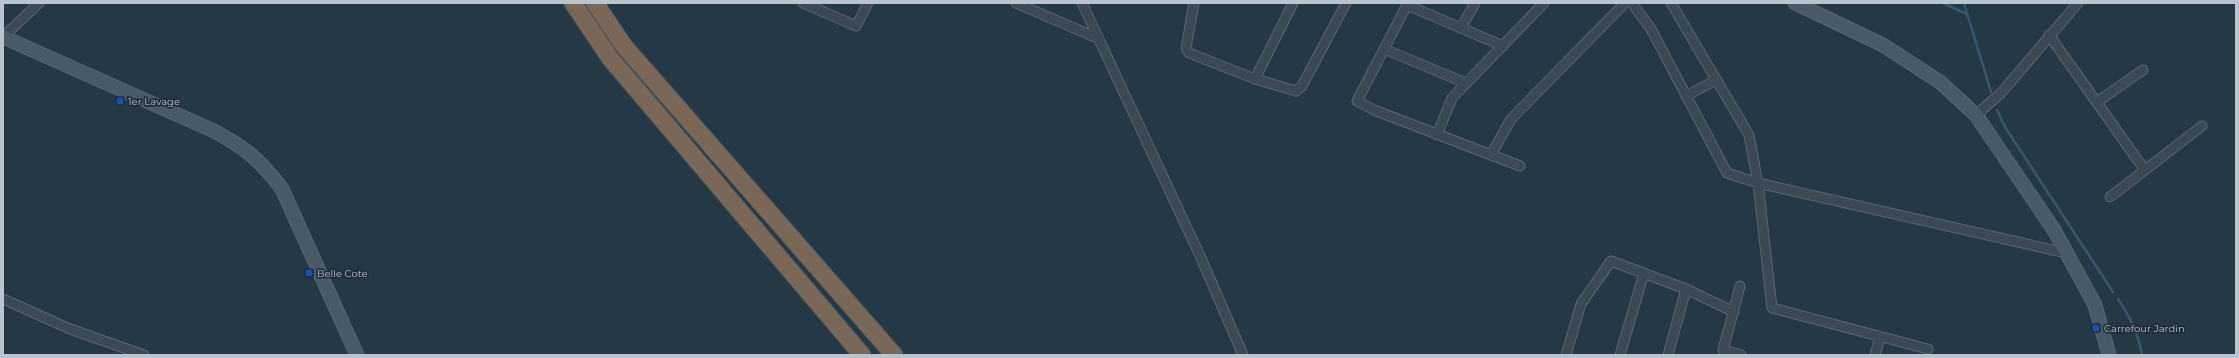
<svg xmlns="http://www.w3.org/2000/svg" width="2239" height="358" font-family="Montserrat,sans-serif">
<rect width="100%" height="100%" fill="#253845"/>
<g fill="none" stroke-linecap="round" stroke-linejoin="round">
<g stroke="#38576d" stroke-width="2.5">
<path d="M1943,3L1967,14"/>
<path d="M1964,3L1991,92"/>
<path d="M1997,110L2005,127L2113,292"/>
<path d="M2118,299C2130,317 2138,333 2142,355"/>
</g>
<defs>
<g id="street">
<path d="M803,3L856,26L868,3"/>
<path d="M1016,3L1097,38"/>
<path d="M1082,3L1201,258L1243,355"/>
<path d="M1194,3L1186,48L1189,53L1255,79L1296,91L1302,86L1346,3"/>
<path d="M1408,3L1357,101L1374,110L1520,166"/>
<path d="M1632,3L1651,29L1727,173L1758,183L2066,253"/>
<path d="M1671,3L1749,135L1758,183L1772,308L1928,349"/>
<path d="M1407,5L1503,46"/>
<path d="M1461,28L1475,3"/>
<path d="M2049,35L2144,169"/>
<path d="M3,37L39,3"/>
<path d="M1384,49L1466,83"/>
<path d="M1255,79L1293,3"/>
<path d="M1686,96L1716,80"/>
<path d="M2097,102L2143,70"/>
<path d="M1976,115L2001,93L2078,3"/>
<path d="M1437,135L1452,98L1544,3"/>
<path d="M1491,155L1511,119L1625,3"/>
<path d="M2110,197L2202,126"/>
<path d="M1740,286L1723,350L1741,355"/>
<path d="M3,299L70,329L144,355"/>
<path d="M1566,355L1581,304L1611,261L1686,289L1734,312"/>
<path d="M1620,355L1644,273"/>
<path d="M1668,355L1686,289"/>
<path d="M1875,355L1880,337"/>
</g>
<g id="secondary">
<path d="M1795,3L1883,45L1940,82L1976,115L2054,230L2095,305L2109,355"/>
<path d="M3,37L214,131C247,149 259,159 282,189L357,355"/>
</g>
<g id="highway">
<path d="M573,3L610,58L862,355"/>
<path d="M595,3L624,46L894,355"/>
</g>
</defs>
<use href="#street" stroke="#596772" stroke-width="11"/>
<use href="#secondary" stroke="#596772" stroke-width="15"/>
<use href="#highway" stroke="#45545f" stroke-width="19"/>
<use href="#street" stroke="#3a4954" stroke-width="9"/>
<use href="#secondary" stroke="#485968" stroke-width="13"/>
<use href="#highway" stroke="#7b6757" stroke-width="17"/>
</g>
<g fill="#1a4fb4" stroke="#1f2e3a" stroke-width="1.5">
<rect x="116" y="97" width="8" height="8" rx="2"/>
<rect x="305" y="269" width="8" height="8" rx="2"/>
<rect x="2092" y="324" width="8" height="8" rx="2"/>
</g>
<g text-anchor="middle" stroke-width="3.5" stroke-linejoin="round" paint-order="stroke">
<g font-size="10" fill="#b8c4ce" stroke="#1f2e3a" text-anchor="start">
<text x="128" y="105">1er Lavage</text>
<text x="317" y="277">Belle Cote</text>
<text x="2104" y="332">Carrefour Jardin</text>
</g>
</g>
<rect width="2239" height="358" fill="none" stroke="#b8c4ce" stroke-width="8"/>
</svg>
